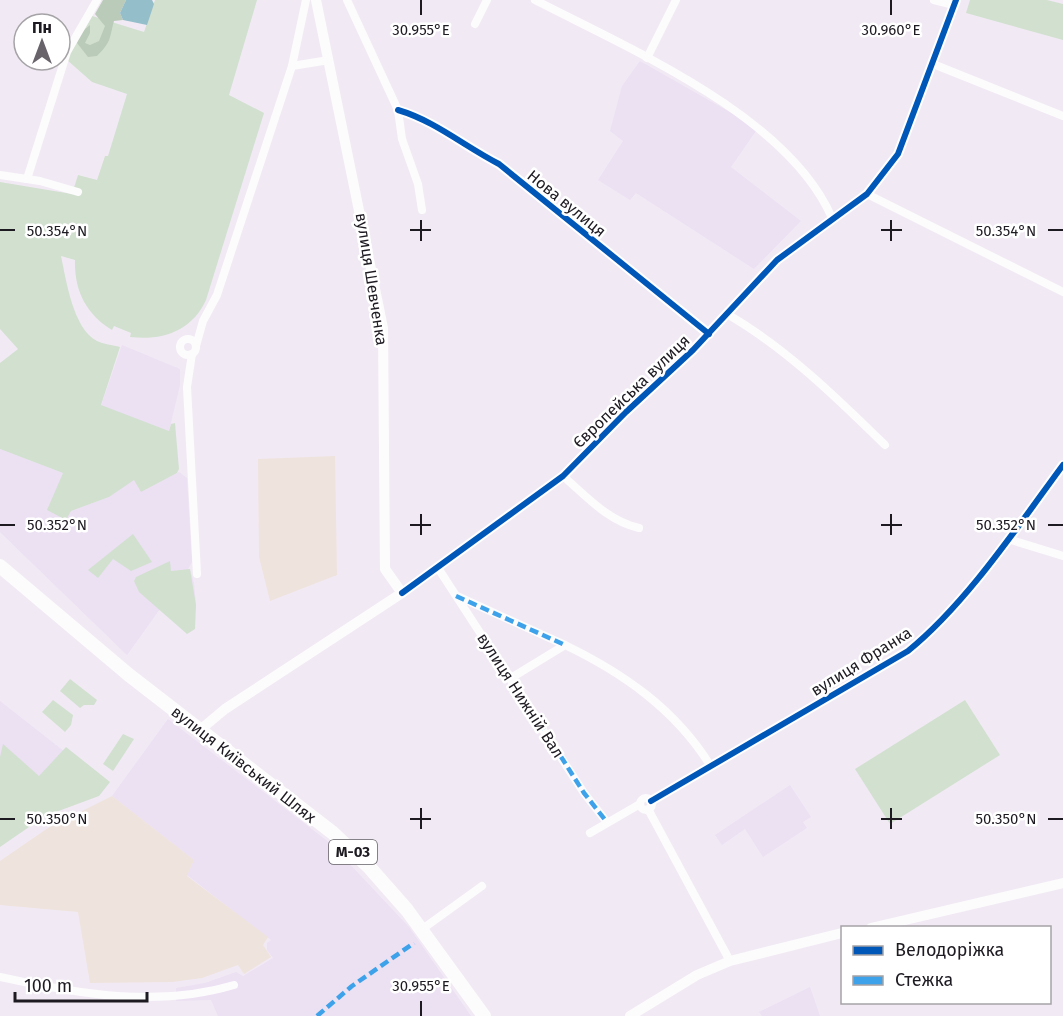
<svg xmlns="http://www.w3.org/2000/svg" width="1063" height="1016" font-family="'Fira Sans',sans-serif">
<rect width="100%" height="100%" fill="#f1eaf4"/>
<g fill="#ece0f3">
<path d="M640,61L742,119L756,131L731,167L801,221L754,269L636,193L630,200L598,180L623,141L610,131L622,86Z"/>
<path d="M122,345L180,369V385L169,431L101,406Z"/>
<path d="M0,449L63,473L71,511L109,497L134,479L141,492L179,472L187,478L192,562L188,569H190L194,583L196,605L165,602L127,655L0,532Z"/>
<path d="M0,701L65,752L29,790L0,787Z"/>
<path d="M168,719L330,843L409,927L471,1016H218L211,1000L176,1001V988L205,983L236,972L243,976L273,958L267,950V943L271,940L187,875L194,860L112,796Z"/>
<path d="M790,785L811,817L803,822L807,828L763,857L745,829L722,845L715,835Z"/>
<path d="M810,987L820,1016H762L759,1012Z"/>
</g>
<g fill="#efe3dd">
<path d="M335,456L337,575L270,601L259,557L258,459Z"/>
<path d="M112,796L194,860L187,876L268,937L263,945L271,957L244,974L238,965L202,978L172,982L90,983L78,912L0,905V861L48,828Z"/>
</g>
<g fill="#d2e0d0">
<path d="M155,0H257L229,95L264,113L206,300C192,331 162,341 130,337L131,333L114,326L112,330C86,314 74,290 75,260L61,256C66,279 73,329 97,341C103,344 113,345 120,347L101,405L169,431L171,424L175,423L179,469L177,473L141,492L134,480L109,497L71,511L66,520L47,510L63,473L0,449V363L18,349L0,329V182L72,194L78,175L97,180L105,156H108L127,94L92,82L67,60L89,15L144,32Z"/>
<path d="M970,0H1047L1063,4V40L966,13Z"/>
<path d="M133,534L152,562L131,571L113,559L98,578L88,570Z"/>
<path d="M170,561L171,571L190,569L196,605L195,629L187,634L139,592L134,581L136,577Z"/>
<path d="M70,679L97,700L94,705H84L80,708L60,691Z"/>
<path d="M53,700L73,715L71,725L65,732L42,712Z"/>
<path d="M965,700L1000,755L890,824L855,769Z"/>
<path d="M123,734L134,739L113,771L103,764Z"/>
<path d="M3,744L39,776L66,747L110,782L99,796L45,816L0,847V757Z"/>
</g>
<path fill="#bbcbb9" d="M103,0H126L120,13L123,20L114,21C109,39 112,41 97,56L88,57L77,43L78,35L90,25V33L85,43L90,45L99,41L105,26L95,14Z"/>
<path fill="#95becb" d="M126,0H152L154,4L147,25L123,20L120,13Z"/>
<g fill="none" stroke-linecap="round" stroke-linejoin="round">
<g stroke="#fdfcfd" stroke-width="8">
<path d="M347,0L398,110L402,139L418,184L422,210"/>
<path d="M535,0C630,49 788,116 832,218"/>
<path d="M934,0L954,5"/>
<path d="M475,24L487,0"/>
<path d="M647,58L676,0"/>
<path d="M933,64L1063,116"/>
<path d="M292,66L306,0"/>
<path d="M398,110C435,121 464,146 499,164L709,334"/>
<path d="M0,175L40,181L78,192"/>
<path d="M27,179L67,52L97,0"/>
<path d="M867,194L1063,292"/>
<path d="M727,314C786,348 837,398 885,445"/>
<circle cx="188" cy="347" r="8"/>
<path d="M196,346L203,321L217,295L292,66L329,60"/>
<path d="M192,354L187,387L197,574"/>
<path d="M563,476C586,496 608,521 639,528"/>
<path d="M1008,539L1063,556"/>
<path d="M438,568L584,793L606,821"/>
<path d="M402,593L563,476L626,412L693,350L777,260L867,194L898,154L956,0"/>
<path d="M457,596L565,645"/>
<path d="M511,678L565,645C623,673 675,709 710,765"/>
<circle cx="646" cy="804" r="6"/>
<path d="M651,801L908,651C966,604 1018,526 1063,465"/>
<path d="M648,809L730,961"/>
<path d="M590,833L640,804"/>
<path d="M421,930L482,886"/>
<path d="M0,977C77,994 157,1008 234,985"/>
</g>
<g stroke="#fdfcfd" stroke-width="10">
<path d="M200,730L225,709L402,593L385,569L383,328L316,0"/>
<path d="M871,928L1063,883"/>
<path d="M630,1016L697,975L730,961L842,933"/>
</g>
<path stroke="#fdfcfd" stroke-width="14" d="M0,566L129,675L333,833L370,868L407,910L484,1016"/>
<g stroke="#3da2ea" stroke-width="4.5" stroke-dasharray="9 4.5" stroke-linecap="butt">
<path d="M456,596L565,645"/>
<path d="M539,722L584,793L606,821"/>
<path d="M317,1016L352,986L414,943"/>
</g>
<defs>
<g id="cycleway">
<path d="M398,110C435,121 464,146 499,164L709,334"/>
<path d="M402,593L563,476L626,412L693,350L777,260L867,194L898,154L956,0"/>
<path d="M651,801L908,651C966,604 1018,526 1063,465"/>
</g>
</defs>
<use href="#cycleway" stroke="#fff" stroke-width="10"/>
<use href="#cycleway" stroke="#0057b8" stroke-width="6"/>
</g>
<path fill="none" stroke="#1e1a21" stroke-width="2" d="M421,0V15M891,0V15M421,220V241M891,220V241M0,230H15M410,230H431M881,230H902M1048,230H1063M421,514V535M891,514V535M0,525H15M410,525H431M881,525H902M1048,525H1063M421,808V829M891,808V829M0,819H15M410,819H431M881,819H902M1048,819H1063M421,1001V1016"/>
<g text-anchor="middle" stroke-width="5" stroke-linejoin="round" paint-order="stroke">
<rect fill="#fff" stroke="#625f64" stroke-width="1.5" x="329" y="840" width="48" height="24" rx="4.5"/>
<g font-size="15" font-weight="bold" fill="#1e1a21">
<text x="353" y="857">М-03</text>
</g>
<g font-size="16" fill="#1e1a21" stroke="#fff">
<text transform="translate(567 203) rotate(39)" y="6">Нова вулиця</text>
<text transform="translate(372 279) rotate(81)" y="6">вулиця Шевченка</text>
<text transform="translate(631 391) rotate(-44)" y="6">Європейська вулиця</text>
<text transform="translate(861 661) rotate(-32)" y="6">вулиця Франка</text>
<text transform="translate(521 695) rotate(57)" y="6">вулиця Нижній Вал</text>
<text transform="translate(244 764) rotate(38)" y="6">вулиця Київський Шлях</text>
</g>
</g>
<g font-size="15" text-anchor="middle" fill="#1e1a21" stroke="#fff" stroke-width="5" stroke-linejoin="round" paint-order="stroke">
<text x="421" y="35">30.955°E</text>
<text x="891" y="35">30.960°E</text>
<text x="57" y="236">50.354°N</text>
<text x="1006" y="236">50.354°N</text>
<text x="57" y="530">50.352°N</text>
<text x="1006" y="530">50.352°N</text>
<text x="57" y="824">50.350°N</text>
<text x="1006" y="824">50.350°N</text>
<text x="421" y="991">30.955°E</text>
</g>
<rect x="841" y="926" width="210" height="78" fill="#ffffff" stroke="#a5a3a6" stroke-width="1.5"/>
<rect x="853" y="946" width="30" height="9" fill="#0057b8" stroke="#a5a3a6" stroke-width="1.5"/>
<text x="895" y="956" font-size="18" fill="#1e1a21">Велодоріжка</text>
<rect x="853" y="976" width="30" height="9" fill="#3da2ea" stroke="#a5a3a6" stroke-width="1.5"/>
<text x="895" y="986" font-size="18" fill="#1e1a21">Стежка</text>
<g transform="translate(42 42)"><circle r="28" fill="#ffffff" stroke="#a5a3a6" stroke-width="1.5"/>
<path d="M0-4.5L10 22L0 15L-10 22Z" fill="#68636b"/>
<text y="-9" font-size="16" font-weight="bold" text-anchor="middle" fill="#1e1a21">Пн</text>
</g>
<path d="M15 992v9h132v-9" fill="none" stroke="#1e1a21" stroke-width="3"/>
<text x="24" y="992" font-size="18" fill="#1e1a21" stroke="#ffffff" stroke-width="4.5" paint-order="stroke">100 m</text>
</svg>
